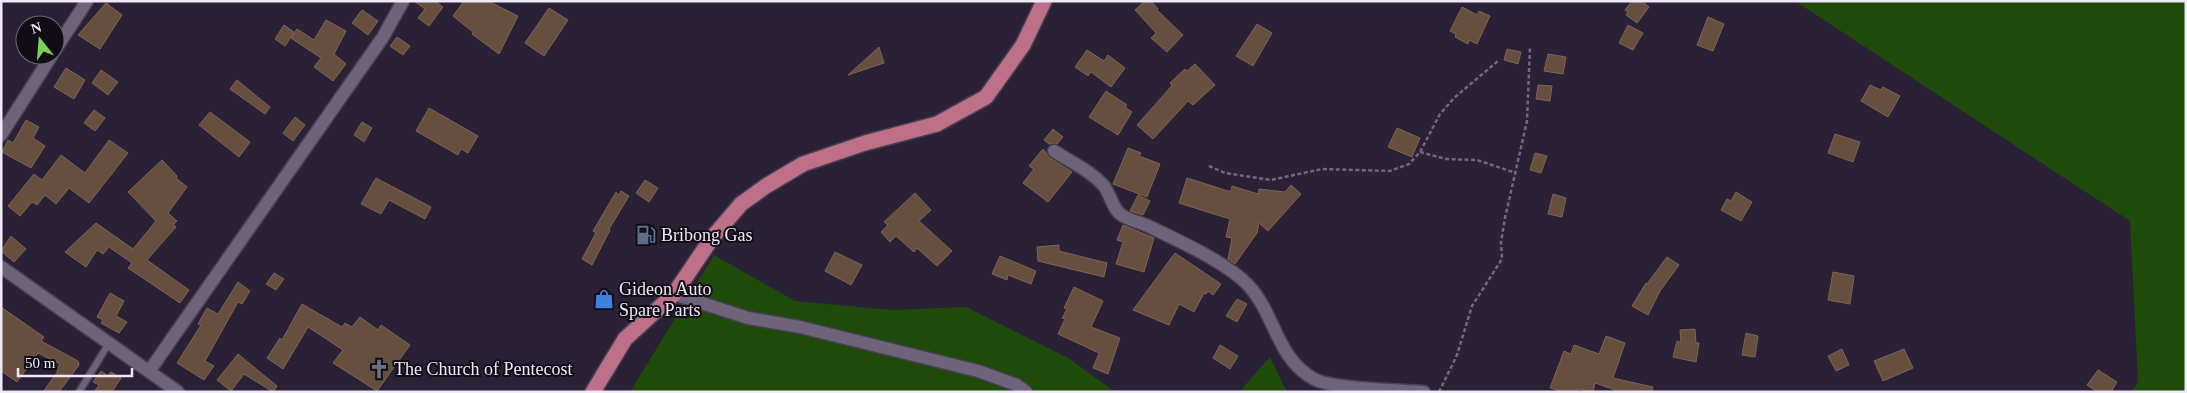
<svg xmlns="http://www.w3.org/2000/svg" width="2187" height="393" font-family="'Times New Roman',serif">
<rect width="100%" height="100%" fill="#2b2136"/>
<g fill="#1e4b09">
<path d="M1795,1H2186V392H2132L2138,382L2130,221Z"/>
<path d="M714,255L795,301L892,310L966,307L1070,359L1115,392H630Z"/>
<path d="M1270,357L1287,392H1239Z"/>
</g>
<g fill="#664f3f" stroke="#7d6454">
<path d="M414,1H435L443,7L429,26L418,18L425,9Z"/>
<path d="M464,1H488L518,16L499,54L472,34L473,32L453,16Z"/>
<path d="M1145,1H1151L1158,9L1157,10L1183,35L1167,52L1151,38L1156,33L1135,10Z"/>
<path d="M1632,1H1642L1649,7L1637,23L1626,15L1628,12L1625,10Z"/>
<path d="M106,3L122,15L100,49L78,35Z"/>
<path d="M1462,7L1477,15L1479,11L1490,16L1477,44L1469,40L1468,44L1455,37L1456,34L1450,31Z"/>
<path d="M549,8L568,20L544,56L525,43Z"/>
<path d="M362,10L378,21L368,35L352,23Z"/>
<path d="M1708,17L1724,24L1713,51L1697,45Z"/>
<path d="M326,20L346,31L334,54L346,64L333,81L314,67L321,58L291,38L297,29L314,40Z"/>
<path d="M1257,24L1272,33L1253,66L1236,56Z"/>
<path d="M284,25L294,32L285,46L275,39Z"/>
<path d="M1628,25L1643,33L1633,50L1619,43Z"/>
<path d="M397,37L410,46L403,55L390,46Z"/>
<path d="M879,47L884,63L848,75Z"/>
<path d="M1507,49L1521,52L1518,64L1504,60Z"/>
<path d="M1087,50L1104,61L1108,55L1125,68L1111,87L1091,72L1088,76L1075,67Z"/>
<path d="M1548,54L1566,57L1563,74L1544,71Z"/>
<path d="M1195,64L1215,85L1193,105L1188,101L1153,139L1137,125L1169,89L1172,85L1170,83L1185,69L1187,71Z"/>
<path d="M66,68L85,80L74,99L54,87Z"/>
<path d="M101,70L118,82L108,95L92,83Z"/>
<path d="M237,80L270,107L265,114L230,89Z"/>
<path d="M1538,85L1552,86L1550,101L1536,99Z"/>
<path d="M1870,85L1881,90L1883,87L1900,96L1888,117L1861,101Z"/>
<path d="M1106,91L1127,105L1125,107L1132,112L1118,135L1089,117Z"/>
<path d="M429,108L478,136L468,153L461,149L458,155L416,131Z"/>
<path d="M94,110L105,118L95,131L84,123Z"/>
<path d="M210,112L250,142L239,157L199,125Z"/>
<path d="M295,117L305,125L293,141L283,133Z"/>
<path d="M26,120L39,127L33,138L45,146L31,168L2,152L8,140L13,143Z"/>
<path d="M362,122L372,128L364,142L354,135Z"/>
<path d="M1397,128L1420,138L1412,157L1388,147Z"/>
<path d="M1053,129L1063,137L1057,144H1049L1044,140Z"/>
<path d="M1835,134L1860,142L1853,162L1828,153Z"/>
<path d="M109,140L128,153L89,203L69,188L56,204L45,195L37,205L32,202L20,216L8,206L34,174L42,180L61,155L85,173Z"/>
<path d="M1128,148L1141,153L1139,156L1160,164L1147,197L1113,184Z"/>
<path d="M1043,149L1050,158L1072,172L1048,202L1023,183L1034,169L1029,166Z"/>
<path d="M1535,153L1547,156L1541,173L1530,170Z"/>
<path d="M162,160L177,176L176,178L187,187L168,213L177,221L173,225L176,227L147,260L189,290L180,303L128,268L132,263L109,247L103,254L97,250L86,267L65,252L96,223L133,249L156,221L128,192Z"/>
<path d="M376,178L431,207L425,219L389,200L381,214L361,204Z"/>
<path d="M1187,178L1228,191H1231L1232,186L1258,194L1259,189L1285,192L1291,185L1301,194L1268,231L1259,223L1257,233L1235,264L1228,259L1232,238L1226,237L1230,219L1179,203Z"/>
<path d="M645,180L658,188L649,202L636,193Z"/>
<path d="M621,191L629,196L609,229L610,230L592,265L582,259L596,233L593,231L616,192L619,195Z"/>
<path d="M1736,192L1752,202L1741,221L1721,210L1727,199L1731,201Z"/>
<path d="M915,193L931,210L919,221L952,251L937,266L917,248L914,252L896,236L890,242L881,232L888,225L884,222Z"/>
<path d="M1553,194L1566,198L1562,217L1548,214Z"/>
<path d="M1138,195L1150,201L1143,215L1130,211Z"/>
<path d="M1123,225L1154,238L1144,272L1116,264L1123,242L1117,240Z"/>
<path d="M11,236L26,249L14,262L1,251Z"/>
<path d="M1059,245V251L1107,263L1104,277L1038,261L1037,247Z"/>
<path d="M835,252L862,265L851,285L825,271Z"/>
<path d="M1175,253L1221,284L1213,295L1208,291L1206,294L1204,293L1194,312L1179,304L1169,325L1133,310Z"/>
<path d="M1000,256L1036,271L1031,284L1008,275L1007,280L992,274Z"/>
<path d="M1667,257L1679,265L1660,291L1648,315L1632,306L1646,283L1647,284Z"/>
<path d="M1833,272L1854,276L1850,304L1828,300Z"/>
<path d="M274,273L284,279L276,290L266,284Z"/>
<path d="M238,282L250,291L242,304L238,302L205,361L214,366L204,380L177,363L201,325L198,324L207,308L218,314Z"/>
<path d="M1074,287L1103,301L1091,327L1120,338L1108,374L1093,368L1099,353L1058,334L1065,319L1062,318L1067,309L1064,308Z"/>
<path d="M110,293L124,301L116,316L127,322L119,333L101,323L103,320L97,317Z"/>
<path d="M1237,299L1247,304L1237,322L1226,316Z"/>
<path d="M302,304L342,327L345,323L352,327L360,317L378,330L381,325L410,345L377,391L333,363L343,350L308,327L283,369L267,358L280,338L282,340Z"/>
<path d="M1,307L44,337L41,341L78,361L79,365L59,392H43L58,371L56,370L60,364L38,353L17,382L1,371Z"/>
<path d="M1695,329L1696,343H1699L1696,362L1673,357L1677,341L1681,342L1680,330Z"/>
<path d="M1746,333L1758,336L1755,357L1742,355Z"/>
<path d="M1606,336L1625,343L1613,378L1653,387L1652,392H1621L1595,383L1593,392L1577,389V392H1565L1550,388L1564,351L1571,354L1574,345L1599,354Z"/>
<path d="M1220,345L1238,356L1230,369L1213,358Z"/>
<path d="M1842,349L1849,365L1836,371L1828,356Z"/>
<path d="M1904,349L1913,368L1883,381L1874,361Z"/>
<path d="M238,354L277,386L273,392L244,374L231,391L217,380Z"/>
<path d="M2098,370L2117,382L2111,392H2098L2087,385Z"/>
<path d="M101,371L108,376L111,372L121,378L112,392H94L99,385L93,382Z"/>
</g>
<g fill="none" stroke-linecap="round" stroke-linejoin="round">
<defs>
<path id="service" d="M79,392L109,343"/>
<g id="minor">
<path d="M55,50L87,1"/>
<path d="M1,135L52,55"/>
<path d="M1054,151C1071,162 1091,171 1104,186C1110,194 1112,206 1119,213C1126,220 1141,222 1150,227C1179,241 1226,262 1248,285C1276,315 1276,358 1314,379C1332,389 1400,390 1424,392"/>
<path d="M1,267L178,392"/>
<path d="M674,294L748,318L800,327L978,371L1017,385L1026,392"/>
<path d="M150,370L383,37L403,1"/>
</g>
<path id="primary" d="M593,392L625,339L674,294L712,238L741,204L766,186L803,164L865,143L937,124L986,97L1023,45L1044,1"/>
</defs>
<use href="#service" stroke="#483f51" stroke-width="9"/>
<use href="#minor" stroke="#483f51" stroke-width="15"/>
<use href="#primary" stroke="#483f51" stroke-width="18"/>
<g stroke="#71687b" stroke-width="2.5" stroke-dasharray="4 2.5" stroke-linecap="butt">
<path d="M1420,152L1446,159L1477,160L1516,173"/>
<path d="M1209,166L1225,173L1271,180L1322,169L1390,171L1409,164L1420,152L1440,114L1454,98L1498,61"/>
<path d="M1439,392L1457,355L1472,306L1502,259L1501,242L1505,218L1527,121L1530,47"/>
</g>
<use href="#service" stroke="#6e637b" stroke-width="6"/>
<use href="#minor" stroke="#6e637b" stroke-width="12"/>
<use href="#primary" stroke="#be7089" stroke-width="15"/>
</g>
<defs>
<symbol id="fuel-bare" viewBox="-9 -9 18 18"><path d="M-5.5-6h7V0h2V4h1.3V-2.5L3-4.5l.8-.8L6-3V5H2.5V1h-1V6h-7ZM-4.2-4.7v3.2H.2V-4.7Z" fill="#5c6f8a" stroke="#110d16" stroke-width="2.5" paint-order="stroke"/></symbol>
<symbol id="shop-bare" viewBox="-9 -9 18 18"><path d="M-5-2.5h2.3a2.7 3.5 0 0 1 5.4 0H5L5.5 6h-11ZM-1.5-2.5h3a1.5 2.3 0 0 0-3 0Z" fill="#3f7fe0" stroke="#110d16" stroke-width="2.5" paint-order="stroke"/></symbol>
<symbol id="church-bare" viewBox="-9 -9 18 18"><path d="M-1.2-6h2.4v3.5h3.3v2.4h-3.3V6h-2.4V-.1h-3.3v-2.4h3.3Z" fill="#6b7280" stroke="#110d16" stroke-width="2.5" paint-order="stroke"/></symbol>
</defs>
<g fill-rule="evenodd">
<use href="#fuel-bare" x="632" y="221" width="28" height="28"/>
<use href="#shop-bare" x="590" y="285" width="28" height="28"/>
<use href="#church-bare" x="365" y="355" width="28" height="28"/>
</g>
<g text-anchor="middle" stroke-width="4" stroke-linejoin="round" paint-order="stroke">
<g font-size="18" fill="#efe8f7" stroke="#110d16" text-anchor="start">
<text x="661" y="241">Bribong Gas</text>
<text x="619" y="295">Gideon Auto<tspan x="619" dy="21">Spare Parts</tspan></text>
<text x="394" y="375">The Church of Pentecost</text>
</g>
</g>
<rect width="2187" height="393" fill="none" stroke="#efe8f7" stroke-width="5"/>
<g transform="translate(40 40) rotate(343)"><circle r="24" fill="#110d16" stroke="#6a6570"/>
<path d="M0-4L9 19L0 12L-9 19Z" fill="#7dd154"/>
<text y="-8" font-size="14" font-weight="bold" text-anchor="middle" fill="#efe8f7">N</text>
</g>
<path d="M18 368v8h114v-8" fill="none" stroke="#efe8f7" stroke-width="2.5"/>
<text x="25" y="368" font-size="15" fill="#efe8f7" stroke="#110d16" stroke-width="4" paint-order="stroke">50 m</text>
</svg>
